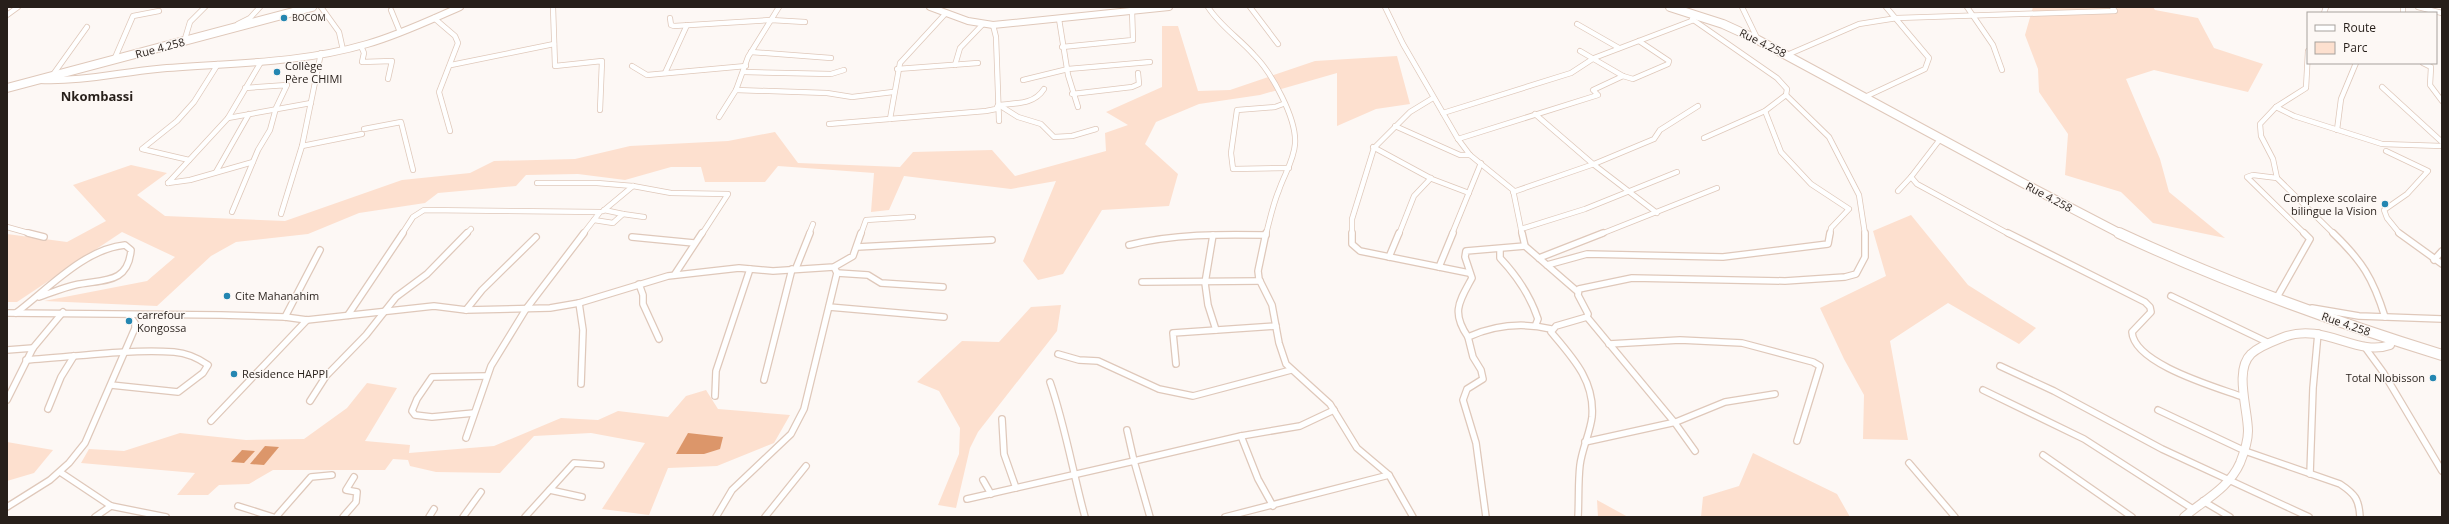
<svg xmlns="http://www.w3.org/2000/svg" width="2449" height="524" font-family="'Open Sans',sans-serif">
<rect width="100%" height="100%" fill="#fdf8f5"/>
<g fill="#fde0cf">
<path d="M2033,7H2153L2155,10L2198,18L2214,48L2263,64L2248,92L2154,70L2126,79L2160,159L2169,192L2225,238L2153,223L2121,192L2065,175L2068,134L2039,92L2038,69L2025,35Z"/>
<path d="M1162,26H1178L1198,91L1230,90L1315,61L1397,56L1410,104L1376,109L1337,126V73L1260,95L1199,104L1156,122L1145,144L1178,174L1169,206L1102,210L1063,274L1038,280L1023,261L1056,181L1011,189L904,176L889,210L871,212L874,173L778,166L765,182H705L701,167H671L625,180L578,174L526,175L516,186L438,193L425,203L359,213L308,234L236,242L211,256L157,306L44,301L147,281L175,257L122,232L17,302H7V234L67,242L106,221L73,185L131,165L167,173L137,195L165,216L285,221L402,180L470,173L494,161L575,159L630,146L728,141L775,132L798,163L900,167L913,152L992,150L1015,176L1106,151L1105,133L1128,125L1106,112L1162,87Z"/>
<path d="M1911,215L1968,285L2036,328L2019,344L1948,303L1890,341L1908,440L1863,439L1864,395L1844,359L1820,308L1886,276L1873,231Z"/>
<path d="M1061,305L1057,331L978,432L970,448L956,508L938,505L959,454L960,428L939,391L917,382L962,341L999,342L1031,307Z"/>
<path d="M367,383L397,388L365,441L410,445L409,453L494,446L561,418L598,420L618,411L668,417L686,396L706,390L718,409L790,415L774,443L717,466L668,468L649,515L602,509L645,443L591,433L534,436L500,473L436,472L410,466L408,460L393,459L385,470H273L249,484L219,485L208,495H177L195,473L81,463L89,449L124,451L180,433L246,440L304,439L347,408Z"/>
<path d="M7,442L53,450L34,473L7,481Z"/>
<path d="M1753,453L1837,494L1850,517H1701L1703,497L1739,486Z"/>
<path d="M1597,500L1628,517H1598Z"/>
</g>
<g fill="#dc966a">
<path d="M688,433L723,437L720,449L704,454H676Z"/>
<path d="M265,446L279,447L264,465L250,464Z"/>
<path d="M242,450L255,451L244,463L231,462Z"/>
</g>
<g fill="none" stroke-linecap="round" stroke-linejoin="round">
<defs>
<g id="street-far1">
<path d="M321,7L339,32L343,50"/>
<path d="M553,7L555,66L602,61L600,110"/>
<path d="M1208,7C1220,26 1239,38 1254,55C1272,73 1297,119 1295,144C1294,160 1284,175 1279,190C1273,204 1270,219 1266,234"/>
<path d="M1250,7L1278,44"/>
<path d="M1385,7L1403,44L1458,139L1470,155L1513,190L1522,234"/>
<path d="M1742,7L1758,40"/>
<path d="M1967,7L1993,45L2002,70"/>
<path d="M2403,7V13"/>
<path d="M2418,7L2442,13"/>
<path d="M391,10L400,32"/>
<path d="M2324,13L2326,7"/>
<path d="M7,15L18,7"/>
<path d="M434,18L455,36L458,43L439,92L450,131"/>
<path d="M670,18L671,25L674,26L771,20L805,22"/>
<path d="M1059,19L1068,75L1078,107"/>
<path d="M1692,19L1777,78L1787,89L1786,95L1765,111L1704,138"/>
<path d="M238,24L250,18L260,7"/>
<path d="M1577,24L1619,48"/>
<path d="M993,25L996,37L999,121"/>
<path d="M184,42L190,22L205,7"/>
<path d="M361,46L364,53L362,62L392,61L388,79"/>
<path d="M1062,47L1133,40L1132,11"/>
<path d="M1580,51L1623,76L1633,79L1668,64L1669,61L1639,41"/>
<path d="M2308,51L2306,88L2276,107L2260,124L2261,136L2273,159L2277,178L2334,234"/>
<path d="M751,52L831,58"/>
<path d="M1787,55L1859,24L1897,18L2115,11L2112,7"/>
<path d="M114,60L133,16L159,11"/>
<path d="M2423,63L2431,67L2430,85L2442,101"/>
<path d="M451,65L554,44"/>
<path d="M955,65L960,48L983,24"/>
<path d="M632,66L647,75L746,66"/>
<path d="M897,69L978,63"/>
<path d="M744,72L831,74L844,70"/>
<path d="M665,73L687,25"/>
<path d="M52,76L87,27"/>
<path d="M1023,80L1068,69L1150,62"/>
<path d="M2382,87L2442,142"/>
<path d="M736,90L827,93L852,97L893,92"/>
<path d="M1072,94L1132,87L1139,84L1138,73"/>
<path d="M1786,95L1829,137L1859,195L1865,234"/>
<path d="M1865,97L1925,69L1929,58L1886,7"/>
<path d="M1283,104L1275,107L1237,110L1231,153L1233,169L1289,168"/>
<path d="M999,105L1018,117L1041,124L1054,137L1072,136L1096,129"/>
<path d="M2276,107L2294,116L2382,144L2442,146"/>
<path d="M1765,111L1781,152L1811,184L1849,209L1831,228L1830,234"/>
<path d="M1443,113L1571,73L1594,58L1694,20"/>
<path d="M1535,114L1593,164L1657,213"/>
<path d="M719,117L736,90L748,57L779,7"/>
<path d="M228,118L311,103"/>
<path d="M890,119L900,63L946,13"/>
<path d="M829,124L986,111L996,109L998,105C1015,103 1034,105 1044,89"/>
<path d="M1395,126L1460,155H1470"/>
<path d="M364,129L401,122L413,170"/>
<path d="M2337,130L2341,99L2356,63"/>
<path d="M1941,138L1911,177L1917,184L2009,234"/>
<path d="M1458,139L1598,95L1593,90L1623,76"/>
<path d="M302,146L362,134"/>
<path d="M1373,147L1432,179L1469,193"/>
<path d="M2386,151L2428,171L2407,194L2384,210L2387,218L2400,234"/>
<path d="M189,160L142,149L177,121L194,102L218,64"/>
<path d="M216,172L249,114"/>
<path d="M2277,178L2253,175L2247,177L2305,234"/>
<path d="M168,183L228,118L261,62"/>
<path d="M168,183L190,180L253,162"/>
<path d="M537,183H597L633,186L671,193L728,194L702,234"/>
<path d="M1898,191L1911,177"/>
<path d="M1513,192L1594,164L1654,139L1660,130L1698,106"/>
<path d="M603,211L633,186"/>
<path d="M232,212L258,150L270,130L276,108L287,85L245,88"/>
<path d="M281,214L302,146L321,53"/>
<path d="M623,214L644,217"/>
<path d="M594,220L613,223L623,214L604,210"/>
<path d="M7,227L32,234"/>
<path d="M1521,229L1585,209L1677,172"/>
<path d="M402,234L413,217L424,210L600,212L583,234"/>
<path d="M466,234L471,229"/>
<path d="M809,234L813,224"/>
<path d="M861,234L866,220L913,217"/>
<path d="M1352,234V219L1374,148L1410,112L1433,98"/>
<path d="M1399,234L1414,196L1431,178"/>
<path d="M1452,234L1481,163"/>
<path d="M1601,234L1717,188"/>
</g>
<g id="street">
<path d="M28,233L44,237"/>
<path d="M1266,233L1258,271L1259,279L1272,305L1279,343L1286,364L1330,404L1357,448L1389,475L1413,517"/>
<path d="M1352,233V244L1360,251L1469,273"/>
<path d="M1522,233L1525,246L1578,292"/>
<path d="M2008,233L2145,302L2150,307L2151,312L2132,332C2134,364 2216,387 2243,397"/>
<path d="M2333,233C2362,261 2373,278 2385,317"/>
<path d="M2399,233L2442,264"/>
<path d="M1213,235L1205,283L1208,305L1216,330"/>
<path d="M632,237L694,243"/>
<path d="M1129,245C1173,234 1221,234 1266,235"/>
<path d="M857,247L992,240"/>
<path d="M1500,249V258C1517,276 1530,295 1538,319L1536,324"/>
<path d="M1389,257L1399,233"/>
<path d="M1539,258L1603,233"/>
<path d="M2434,260L2442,251"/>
<path d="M1547,265L1587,254L1723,257L1828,244L1830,233"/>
<path d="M1439,267L1453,233"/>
<path d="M796,268L810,233"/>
<path d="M837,273L868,275L881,283L943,287"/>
<path d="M675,274L702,233"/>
<path d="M1142,282L1260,281"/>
<path d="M639,284L643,295V304L659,339"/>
<path d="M2171,296L2269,343"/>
<path d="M2276,299L2310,239L2304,233"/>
<path d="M579,303L583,330L581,384"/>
<path d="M829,307L944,317"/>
<path d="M2312,308L2359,316L2442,319"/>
<path d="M466,310L482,290L536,237"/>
<path d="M7,313L221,315L285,317L307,320L434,306L466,310L550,308L579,303L668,276L739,268L773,271L834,267L853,256L861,233"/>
<path d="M16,313C48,289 84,249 125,245L131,250C128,285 102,279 75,285C62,288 51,293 39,297"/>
<path d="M348,315L403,233"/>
<path d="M285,317L320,250"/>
<path d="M1587,317L1675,423L1695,451"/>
<path d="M1468,337C1451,312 1459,302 1472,278L1465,257L1466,251L1525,246"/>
<path d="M1609,344L1680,340L1742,343L1813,362L1820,366L1797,441"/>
<path d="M2364,346L2383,372L2442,471"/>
<path d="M7,350L33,348"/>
<path d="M1058,354L1079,360L1098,361L1159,389L1193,396L1291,370"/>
<path d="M26,360C74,357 125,349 174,352C186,353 198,358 208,365L203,373L178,392L111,385"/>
<path d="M1176,364L1173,333L1276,326"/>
<path d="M2000,366L2054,391L2162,449L2309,517"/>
<path d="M764,380L792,269"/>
<path d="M1050,382C1065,425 1073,473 1085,517"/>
<path d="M1983,390L2084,439L2193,509"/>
<path d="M715,396L716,371L750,269"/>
<path d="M7,400L33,348L63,312"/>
<path d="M310,401L326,376L366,335L396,297L427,274L467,233"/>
<path d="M48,409L61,377L74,356"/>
<path d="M2158,410L2245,451L2340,484C2355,494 2359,499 2360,517"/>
<path d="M474,413L432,417L415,415L412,411L417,399L432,377L486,376"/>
<path d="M1002,419L1004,454L1016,488"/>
<path d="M211,421L307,320"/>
<path d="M1127,430L1134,461L1241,436L1300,426L1334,410"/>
<path d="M1241,436L1258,479L1273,506"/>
<path d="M466,438L491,366L526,309L584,233"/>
<path d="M1585,442L1676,422L1725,402L1775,394"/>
<path d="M2043,455L2132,517"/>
<path d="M1909,463L1955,517"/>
<path d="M60,472L111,506L166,517"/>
<path d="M2310,474L2313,388L2318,333"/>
<path d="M983,480L991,494"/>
<path d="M550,490L582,497"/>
<path d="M967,499L1134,461L1150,517"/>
<path d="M2203,501L2230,517"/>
<path d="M238,506L273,517"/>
<path d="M7,507L50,480L69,463L85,443L135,328V323L129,315"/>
<path d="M95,517L111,506"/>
<path d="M276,517L311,477L332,475"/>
<path d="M343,517L356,502L357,492L346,490L354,477"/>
<path d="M429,517L434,509"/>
<path d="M463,517L481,492"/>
<path d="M525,517L574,463L601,465"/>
<path d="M716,517L732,490L791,434L804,409L837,273L834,267"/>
<path d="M765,517L806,466"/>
<path d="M1225,517L1389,475"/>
<path d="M1486,517L1476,443L1463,400L1467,389L1483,379L1481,370L1473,357L1468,337C1495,325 1522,322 1551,329"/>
<path d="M1578,517C1579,500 1578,482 1580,465C1582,449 1590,433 1592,417C1595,381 1573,358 1551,332L1556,326L1587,317L1588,314L1578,295L1579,289L1632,278L1785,281L1845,277L1856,274L1865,257V233"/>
</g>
<g id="secondary-far1">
<path d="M930,7L968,21L993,25L1169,7"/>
<path d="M39,80C79,82 117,73 157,69C227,63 299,64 367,44C399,35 430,20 460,7"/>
</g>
<path id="secondary" d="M2184,517C2204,500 2229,488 2240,463C2244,453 2248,442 2248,431C2248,410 2234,370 2251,354C2259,346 2274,341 2284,337C2324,322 2357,357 2390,345L2389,339"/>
<g id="highway-far1">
<path d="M1670,7L1723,24L1758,40L2021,182L2121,234"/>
<path d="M7,88L312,7"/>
</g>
<path id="highway" d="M2119,233C2224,282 2332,321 2442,355"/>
</defs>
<use href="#street-far1" stroke="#dfc8ba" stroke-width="6"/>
<use href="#street" stroke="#dfc8ba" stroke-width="8"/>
<use href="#secondary-far1" stroke="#dfc8ba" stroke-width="8"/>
<use href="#secondary" stroke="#dfc8ba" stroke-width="10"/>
<use href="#highway-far1" stroke="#dfc8ba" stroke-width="10"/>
<use href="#highway" stroke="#dfc8ba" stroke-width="12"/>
<use href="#street-far1" stroke="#fff" stroke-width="4.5"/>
<use href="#street" stroke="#fff" stroke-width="5.5"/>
<use href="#secondary-far1" stroke="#fff" stroke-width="6"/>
<use href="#secondary" stroke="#fff" stroke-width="8"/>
<use href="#highway-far1" stroke="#fff" stroke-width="8"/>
<use href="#highway" stroke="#fff" stroke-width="10"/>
</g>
<g fill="#2486b1" stroke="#fdf8f5" stroke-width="1.5">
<circle cx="284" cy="18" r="4"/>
<circle cx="277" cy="72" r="4"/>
<circle cx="2385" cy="204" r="4"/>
<circle cx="227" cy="296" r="4"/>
<circle cx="129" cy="321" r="4"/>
<circle cx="234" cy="374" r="4"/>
<circle cx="2433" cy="378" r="4"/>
</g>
<g text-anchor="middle" stroke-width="3" stroke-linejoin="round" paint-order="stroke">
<g font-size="9" fill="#271f1a" stroke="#fdf8f5" text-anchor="start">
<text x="292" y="21">BOCOM</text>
</g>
<g font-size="11" fill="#271f1a" stroke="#fdf8f5">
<text transform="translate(1763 43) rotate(26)" y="4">Rue 4.258</text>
<text transform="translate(160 48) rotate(-15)" y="4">Rue 4.258</text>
<text transform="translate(2049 197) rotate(28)" y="4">Rue 4.258</text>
<text transform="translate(2346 324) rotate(19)" y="4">Rue 4.258</text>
</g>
<g font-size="11" fill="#271f1a" stroke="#fdf8f5" text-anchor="start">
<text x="285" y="70">Collège<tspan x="285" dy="13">Père CHIMI</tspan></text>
<text x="2377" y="202" text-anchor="end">Complexe scolaire<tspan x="2377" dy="13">bilingue la Vision</tspan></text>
<text x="235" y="300">Cite Mahanahim</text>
<text x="137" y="319">carrefour<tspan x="137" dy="13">Kongossa</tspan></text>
<text x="242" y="378">Residence HAPPI</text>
<text x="2425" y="382" text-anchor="end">Total Nlobisson</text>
</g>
<g font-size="13" font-weight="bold" fill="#271f1a" stroke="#fdf8f5">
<text x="97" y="101">Nkombassi</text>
</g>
</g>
<rect width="2449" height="524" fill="none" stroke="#271f1a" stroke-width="16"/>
<rect x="2307" y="12" width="130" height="52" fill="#fdf8f5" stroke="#a7a19d"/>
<rect x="2315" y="25" width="20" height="6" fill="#ffffff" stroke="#a7a19d"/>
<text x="2343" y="32" font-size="12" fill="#271f1a">Route</text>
<rect x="2315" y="42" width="20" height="12" fill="#fde0cf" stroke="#a7a19d"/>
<text x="2343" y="52" font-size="12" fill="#271f1a">Parc</text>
</svg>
